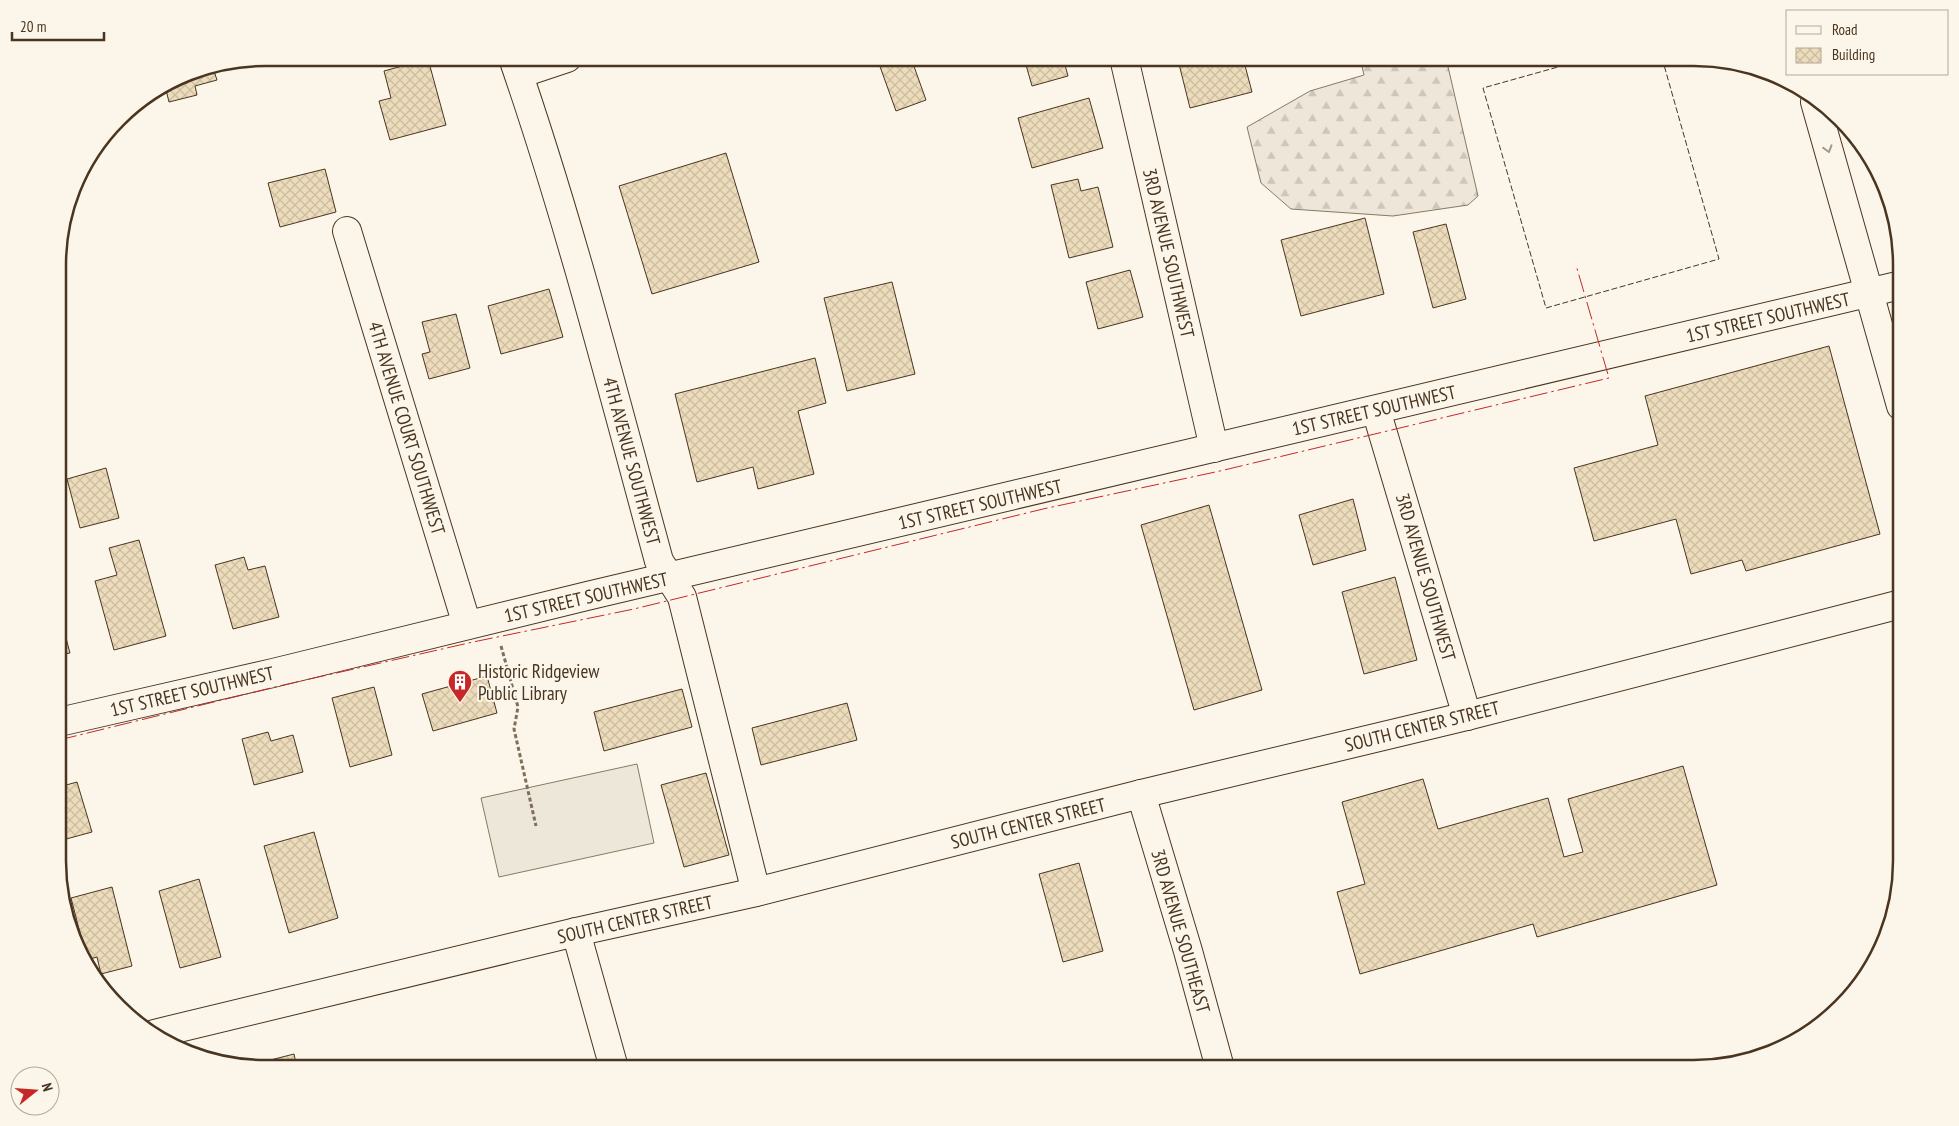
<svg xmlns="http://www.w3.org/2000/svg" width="1959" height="1126" font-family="'PT Sans Narrow',sans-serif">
<defs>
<pattern id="forest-firs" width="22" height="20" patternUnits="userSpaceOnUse" patternTransform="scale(1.25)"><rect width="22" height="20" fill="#ede6d9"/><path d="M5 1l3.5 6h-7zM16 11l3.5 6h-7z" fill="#cdc6ba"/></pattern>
<pattern id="building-cross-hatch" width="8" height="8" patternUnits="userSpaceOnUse" patternTransform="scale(1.25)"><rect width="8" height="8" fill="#ecdcbc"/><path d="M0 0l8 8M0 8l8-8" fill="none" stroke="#ccbda1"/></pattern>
</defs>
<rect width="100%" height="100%" fill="#fbf6e9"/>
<path fill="url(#forest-firs)" stroke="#887966" d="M1360,58H1446L1478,196L1468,205L1393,216L1291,209L1261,183L1247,127L1310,91L1364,75Z"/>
<path fill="#ede7d9" stroke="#887966" d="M637,764L654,843L499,877L481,798Z"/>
<g fill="url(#building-cross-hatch)" stroke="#4a3520">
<path d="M888,58H911L926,100L896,111L878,61Z"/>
<path d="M1024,58H1063L1068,76L1032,86Z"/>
<path d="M1186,58H1243L1252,92L1190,108L1178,60Z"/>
<path d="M428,59L446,125L390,140L379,101L391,98L384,71Z"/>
<path d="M213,68L217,80L195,86L197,95L169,102L165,86L186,73Z"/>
<path d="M1089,98L1103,148L1032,168L1018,118Z"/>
<path d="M726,153L759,262L652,294L619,186Z"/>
<path d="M325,169L336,212L280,227L268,183Z"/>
<path d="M1078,179L1081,191L1098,187L1113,247L1069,258L1051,185Z"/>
<path d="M1365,218L1384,294L1301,316L1281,240Z"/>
<path d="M1446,224L1466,299L1433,308L1413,232Z"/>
<path d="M1130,270L1143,317L1098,329L1086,282Z"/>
<path d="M892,282L915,374L847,391L824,298Z"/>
<path d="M549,289L563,337L501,354L488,306Z"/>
<path d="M456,314L470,368L429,379L422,354L430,352L422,322Z"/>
<path d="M1829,346L1880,534L1746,571L1742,560L1691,574L1676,519L1594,541L1574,468L1658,445L1645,396Z"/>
<path d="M815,358L826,403L798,411L814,474L758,489L753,467L697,482L675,394Z"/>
<path d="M106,468L119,518L80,528L67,479Z"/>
<path d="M1353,499L1366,550L1313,565L1299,515Z"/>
<path d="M1209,505L1262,690L1194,710L1141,525Z"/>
<path d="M139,540L166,636L114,650L95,581L117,575L109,548Z"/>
<path d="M244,557L248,570L265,566L279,617L233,629L215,565Z"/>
<path d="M1395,577L1417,660L1364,674L1342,592Z"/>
<path d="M59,612L70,653L59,655Z"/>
<path d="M487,676L497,713L433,731L422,694Z"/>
<path d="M374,687L392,755L350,767L332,698Z"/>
<path d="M682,689L692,727L604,751L594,712Z"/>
<path d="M847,703L857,740L761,765L752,728Z"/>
<path d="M268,732L271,741L293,735L303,772L254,785L242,739Z"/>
<path d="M1683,766L1717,885L1537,937L1533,924L1360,974L1337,892L1365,884L1342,802L1423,779L1438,829L1548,798L1564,857L1583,852L1568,799Z"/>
<path d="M706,773L729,855L684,867L661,785Z"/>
<path d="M77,782L92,832L59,841V787Z"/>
<path d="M314,832L338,918L289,933L264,846Z"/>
<path d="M1079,863L1103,951L1063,962L1039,874Z"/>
<path d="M199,879L221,957L180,968L159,891Z"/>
<path d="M112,887L132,966L101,974L97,957L87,960L71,898Z"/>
<path d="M294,1054L297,1068H265L247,1066Z"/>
</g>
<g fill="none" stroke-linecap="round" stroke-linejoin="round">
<defs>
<path id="lane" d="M171,1030L176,1047"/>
<g id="street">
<path d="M513,58C570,223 613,392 659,561L682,597L756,892"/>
<path d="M1124,58L1214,448"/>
<path d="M519,74L567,58"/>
<path d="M347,231L467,625"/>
<path d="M1376,410L1467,716"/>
<path d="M1141,794L1188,951L1220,1068"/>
<path d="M576,932L614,1068"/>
</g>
<g id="secondary">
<path d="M59,722L273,673L587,596L1901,285"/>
<path d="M154,1034L576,932L756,892L1141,794L1467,716L1901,604"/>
</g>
<path id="primary" d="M1815,102L1901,406"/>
</defs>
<use href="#lane" stroke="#4a3520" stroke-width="16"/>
<use href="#street" stroke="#4a3520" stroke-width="30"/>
<use href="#secondary" stroke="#4a3520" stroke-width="30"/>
<use href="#primary" stroke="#4a3520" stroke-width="30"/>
<path stroke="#7f6f5c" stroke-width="3" stroke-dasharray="4 2.5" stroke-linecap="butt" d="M501,646L518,707L514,729L536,826"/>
<use href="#lane" stroke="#fbf6e9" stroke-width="14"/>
<use href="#street" stroke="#fbf6e9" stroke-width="28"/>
<use href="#secondary" stroke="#fbf6e9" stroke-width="28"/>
<use href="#primary" stroke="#fbf6e9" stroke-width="28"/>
<path stroke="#4a3520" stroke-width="1" stroke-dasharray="6 2.5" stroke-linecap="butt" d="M1590,58L1483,88L1546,308L1719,259L1662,58"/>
<path stroke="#c62828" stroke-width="1" stroke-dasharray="18 4 2.5 4" stroke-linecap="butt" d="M59,740L279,686L473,642L634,609L1043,509L1220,471L1609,378L1576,265"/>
</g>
<defs><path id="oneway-chevron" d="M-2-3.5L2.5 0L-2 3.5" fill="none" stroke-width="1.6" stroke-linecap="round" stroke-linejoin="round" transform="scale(1.25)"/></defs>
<use stroke="#a29684" href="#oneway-chevron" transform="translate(1828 149) rotate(74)"/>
<defs>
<symbol id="building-pin" viewBox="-11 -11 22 30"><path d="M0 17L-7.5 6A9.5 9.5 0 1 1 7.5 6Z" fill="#c62828" stroke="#fbf6e9"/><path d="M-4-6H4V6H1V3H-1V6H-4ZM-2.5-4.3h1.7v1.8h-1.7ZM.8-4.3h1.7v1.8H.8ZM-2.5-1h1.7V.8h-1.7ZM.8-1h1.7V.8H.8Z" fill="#fff"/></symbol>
</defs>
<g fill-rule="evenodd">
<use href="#building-pin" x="446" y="668" width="28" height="38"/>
</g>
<g text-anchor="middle" stroke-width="4" stroke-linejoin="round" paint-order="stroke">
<g font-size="19" fill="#4a3520" stroke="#fbf6e9">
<text transform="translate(1169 253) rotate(77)" y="7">3RD AVENUE SOUTHWEST</text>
<text transform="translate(1768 317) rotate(-13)" y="7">1ST STREET SOUTHWEST</text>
<text transform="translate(1374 410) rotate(-13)" y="7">1ST STREET SOUTHWEST</text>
<text transform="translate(407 428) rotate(73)" y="7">4TH AVENUE COURT SOUTHWEST</text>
<text transform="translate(632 461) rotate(75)" y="7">4TH AVENUE SOUTHWEST</text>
<text transform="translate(980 504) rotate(-13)" y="7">1ST STREET SOUTHWEST</text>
<text transform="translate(1426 577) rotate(74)" y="7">3RD AVENUE SOUTHWEST</text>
<text transform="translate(586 597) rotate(-13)" y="7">1ST STREET SOUTHWEST</text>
<text transform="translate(192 691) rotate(-13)" y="7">1ST STREET SOUTHWEST</text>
<text transform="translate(1422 726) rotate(-14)" y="7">SOUTH CENTER STREET</text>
<text transform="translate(1028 823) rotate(-14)" y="7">SOUTH CENTER STREET</text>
<text transform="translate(635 919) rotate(-13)" y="7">SOUTH CENTER STREET</text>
<text transform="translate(1181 931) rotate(74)" y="7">3RD AVENUE SOUTHEAST</text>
</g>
<g font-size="19" fill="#4a3520" stroke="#fbf6e9" text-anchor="start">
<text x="478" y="678">Historic Ridgeview<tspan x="478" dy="22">Public Library</tspan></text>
</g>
</g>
<path d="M0 0H1959V1126H0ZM265 66H1694A199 199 0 0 1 1893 265V861A199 199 0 0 1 1694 1060H265A199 199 0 0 1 66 861V265A199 199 0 0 1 265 66Z" fill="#fbf6e9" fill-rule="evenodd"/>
<path fill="none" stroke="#4a3520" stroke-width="2.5" d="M265 66H1694A199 199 0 0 1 1893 265V861A199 199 0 0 1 1694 1060H265A199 199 0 0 1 66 861V265A199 199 0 0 1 265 66Z"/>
<rect x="1786" y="10" width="162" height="65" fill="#fbf6e9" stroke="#b4a999"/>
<rect x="1796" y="26" width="25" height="8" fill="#fbf6e9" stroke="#b4a999"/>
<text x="1832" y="35" font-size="15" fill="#4a3520">Road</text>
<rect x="1796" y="48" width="25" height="15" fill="url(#building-cross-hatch)" stroke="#b4a999"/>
<text x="1832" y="60" font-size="15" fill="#4a3520">Building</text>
<g transform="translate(35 1091) rotate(73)"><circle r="24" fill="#fbf6e9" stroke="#b4a999"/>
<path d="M0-4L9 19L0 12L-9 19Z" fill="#c62828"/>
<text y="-8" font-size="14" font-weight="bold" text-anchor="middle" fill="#4a3520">N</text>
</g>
<path d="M12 32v8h92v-8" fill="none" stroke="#4a3520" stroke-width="2.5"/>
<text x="20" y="32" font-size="15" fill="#4a3520" stroke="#fbf6e9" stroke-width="4" paint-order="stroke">20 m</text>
</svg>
